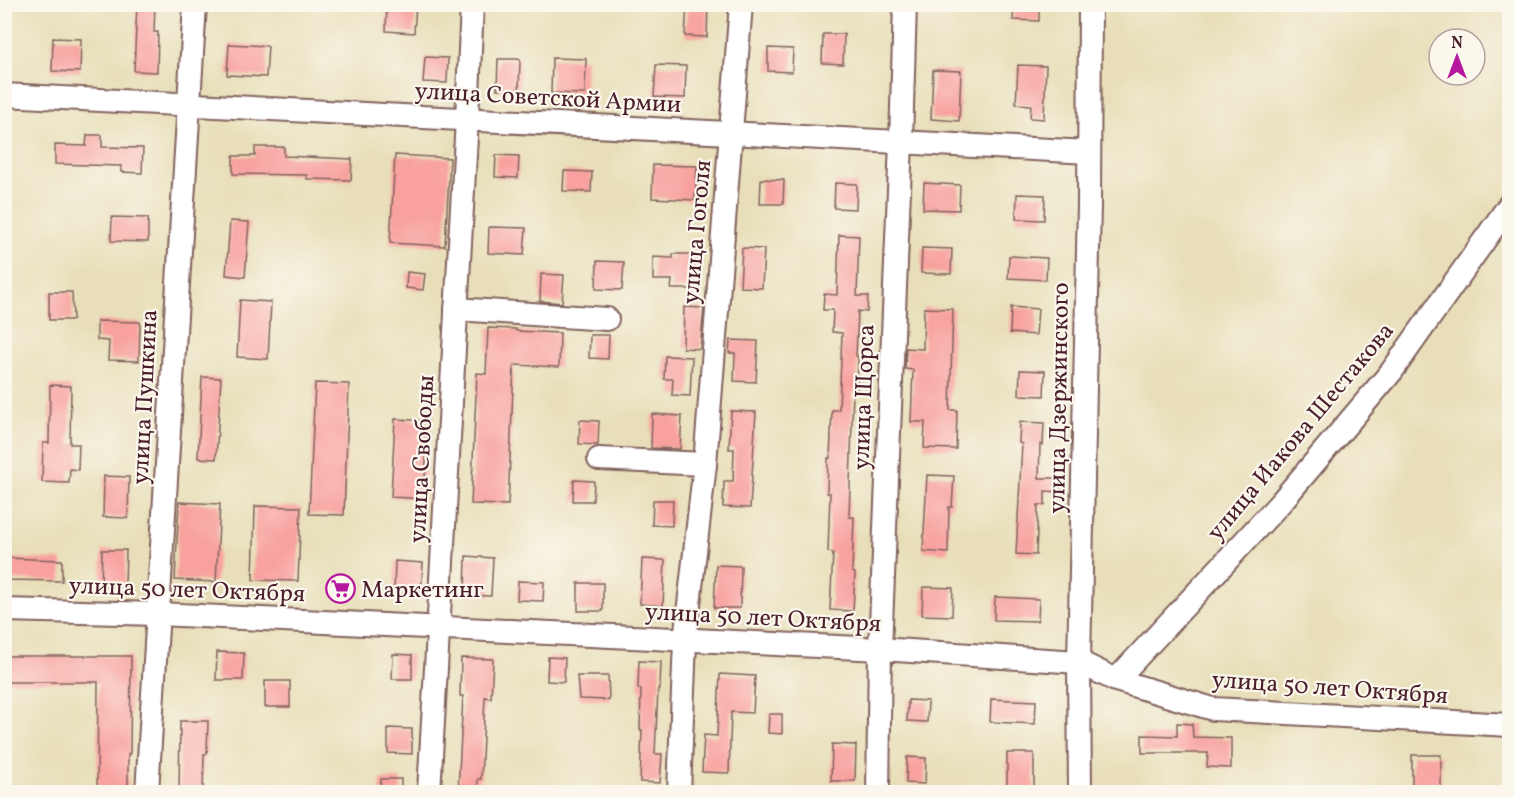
<svg xmlns="http://www.w3.org/2000/svg" width="1514" height="797" font-family="Vollkorn,serif">
<rect width="100%" height="100%" fill="#fbf7ec"/>
<filter id="ink" filterUnits="userSpaceOnUse"><feTurbulence type="fractalNoise" baseFrequency=".0167" numOctaves="2"/><feDisplacementMap in="SourceGraphic" scale="12" xChannelSelector="R" yChannelSelector="G"/><feConvolveMatrix kernelMatrix="1 2 1 2 8 2 1 2 1" color-interpolation-filters="sRGB"/></filter>
<filter id="wash" filterUnits="userSpaceOnUse"><feTurbulence type="fractalNoise" baseFrequency=".008" numOctaves="4" result="noise"/><feDisplacementMap in="SourceGraphic" scale="24" xChannelSelector="R" yChannelSelector="G"/><feGaussianBlur stdDeviation="1.35" result="paint"/><feColorMatrix in="noise" values="0 0 0 0 0 0 0 0 0 0 0 0 0 0 0 0 0 1.4 0 .05"/><feComposite in="paint" operator="in"/></filter>
<g filter="url(#wash)">
<rect width="100%" height="100%" fill="#e8dfba"/>
<g id="blocks">
<g fill="#f8a19f">
<path d="M137,4H155L154,32H158L157,72L134,71Z"/>
<path d="M387,4H416L414,33L386,31Z"/>
<path d="M687,4H708L707,37L685,36Z"/>
<path d="M1014,4H1039V21L1013,20Z"/>
<path d="M823,34H844L843,64L822,63Z"/>
<path d="M53,38L81,39L80,72L52,71Z"/>
<path d="M229,44L268,46L266,77L227,75Z"/>
<path d="M768,48L793,49L792,72L768,71Z"/>
<path d="M425,57L448,58L447,83L423,82Z"/>
<path d="M552,58L586,59L585,94L551,93Z"/>
<path d="M498,59H520L519,90L497,89Z"/>
<path d="M656,65L686,66L685,98L654,97Z"/>
<path d="M1018,65L1046,66L1044,119L1030,118L1031,105L1016,104Z"/>
<path d="M933,70L961,71L959,121L931,119Z"/>
<path d="M87,135H102V147L143,148L142,173L121,172V166L55,164V145L86,146Z"/>
<path d="M255,147H284V156L352,159L351,180L307,179V175L233,174V156H255Z"/>
<path d="M395,155L450,158L445,246L390,243Z"/>
<path d="M496,155L519,156L518,178L495,177Z"/>
<path d="M653,165L697,166L695,200L652,198Z"/>
<path d="M564,171L592,172L591,192L563,191Z"/>
<path d="M761,179L784,180L783,204H760Z"/>
<path d="M835,183L857,184L856,209L834,208Z"/>
<path d="M924,183L960,185L959,210L923,209Z"/>
<path d="M1017,194L1045,195L1044,220L1016,219Z"/>
<path d="M112,217L148,218V242L111,241Z"/>
<path d="M230,221L249,222L245,277L226,275Z"/>
<path d="M489,227L526,228L524,255L488,253Z"/>
<path d="M839,235L859,236L857,296H868L867,312L858,311L856,356H858L857,392H853L849,517H854L852,572L855,573L853,611L830,610L833,553L828,552L830,493H827L828,458H830L832,410H839L842,333L832,332L833,310H823L824,294L837,295Z"/>
<path d="M742,248L764,249L762,288L740,287Z"/>
<path d="M922,248L952,249L951,274L921,273Z"/>
<path d="M673,254H696L694,289H671L672,280H653V257L673,258Z"/>
<path d="M1009,256L1047,258L1046,280L1008,278Z"/>
<path d="M597,261L624,262L622,290L596,289Z"/>
<path d="M407,272L425,274L423,290L406,288Z"/>
<path d="M541,274L564,275L562,303L540,301Z"/>
<path d="M49,292H72L73,320H49Z"/>
<path d="M240,300L271,302L268,359L237,357Z"/>
<path d="M684,307L704,308L700,349L683,348Z"/>
<path d="M1011,307L1038,309L1036,335L1010,333Z"/>
<path d="M924,308L953,309L950,410H957L956,449L924,448L925,422H911L913,370L905,369L906,348L923,349Z"/>
<path d="M97,321L140,322L139,361L108,360L109,341L97,340Z"/>
<path d="M488,328L516,329V331L560,333L559,367L514,365L508,505L471,504L477,373L486,374Z"/>
<path d="M590,335H609L608,359L589,358Z"/>
<path d="M730,340L758,341L756,382L734,381L735,353H729Z"/>
<path d="M665,356L692,357L690,396L672,395L673,379H664Z"/>
<path d="M1020,370L1045,371L1044,396L1019,395Z"/>
<path d="M202,377L221,378L216,459L198,458Z"/>
<path d="M315,383L349,384L344,515L309,514Z"/>
<path d="M50,385L71,386L70,444H79L78,470L70,469L69,483L42,482L43,443H49Z"/>
<path d="M731,411L756,412L750,508L723,507L724,481H733L734,449H729Z"/>
<path d="M652,414L682,416L680,449L651,448Z"/>
<path d="M395,419L428,421L424,499L391,497Z"/>
<path d="M580,420L599,421L598,445L579,444Z"/>
<path d="M1020,422L1044,423L1043,445L1040,444L1039,478H1062L1061,492L1045,491V505H1038L1036,555L1016,554L1022,444L1019,443Z"/>
<path d="M927,475L954,476L952,507H949L948,553L923,551Z"/>
<path d="M104,476L129,477L128,518L103,517Z"/>
<path d="M574,480L594,481L593,501H573Z"/>
<path d="M653,500H673L672,526L652,525Z"/>
<path d="M179,502L220,504L216,582L175,580Z"/>
<path d="M255,506L301,507L298,581L253,580Z"/>
<path d="M102,550H126L125,586H101Z"/>
<path d="M466,556L493,558L491,596L465,595Z"/>
<path d="M4,558L62,560V581L4,580Z"/>
<path d="M642,559L665,560L663,606L640,604Z"/>
<path d="M395,561L423,563L421,594L394,593Z"/>
<path d="M716,565L741,566L740,608H714Z"/>
<path d="M518,581L544,582L543,601L517,600Z"/>
<rect x="578" y="583" width="25" height="28"/>
<path d="M923,587L953,588L952,616L922,615Z"/>
<path d="M995,597L1039,599L1038,621L994,620Z"/>
<path d="M217,652L244,653L243,680H216Z"/>
<path d="M393,654L412,655V679H392Z"/>
<path d="M4,656H131L130,754H128V792H97L98,682H4Z"/>
<path d="M548,657L565,658L564,682L547,681Z"/>
<path d="M461,658L493,659L491,698L485,697L481,779H478L477,792H458L463,696H460Z"/>
<path d="M639,661L661,662L660,689H658L655,754H662L660,783L640,782L642,730H640L641,689H638Z"/>
<path d="M720,674L755,676L753,713L731,712L729,773L702,772L704,735L717,736Z"/>
<path d="M577,676H608L609,700L579,699Z"/>
<rect x="265" y="681" width="25" height="26"/>
<path d="M991,699L1036,701L1035,724L990,722Z"/>
<path d="M908,700L928,701L927,722L907,721Z"/>
<path d="M769,714H782V734L768,733Z"/>
<path d="M180,721H208L207,754H204L203,792H179Z"/>
<path d="M1177,723L1192,724L1193,737L1231,738V768L1207,767L1208,753H1142V735L1177,736Z"/>
<path d="M388,728L412,729V754L388,753Z"/>
<path d="M832,744L856,745L855,781H831Z"/>
<rect x="1007" y="753" width="27" height="36"/>
<rect x="1412" y="755" width="29" height="34"/>
<path d="M907,757L926,758L925,784L906,783Z"/>
<path d="M381,779H401V792H380Z"/>
</g>
</g>
</g>
<g filter="url(#ink)">
<use href="#blocks" fill-opacity="0" stroke="#81625d" stroke-width="1.5"/>
<g fill="none" stroke-linecap="round" stroke-linejoin="round">
<defs>
<g id="minor">
<path d="M4,95L1089,152"/>
<path d="M456,309L607,319"/>
<path d="M599,459L705,464"/>
<path d="M4,610L158,614L880,649L1079,662L1116,680L1213,709L1510,725"/>
<path d="M1116,680L1281,502L1392,371L1510,204"/>
<path d="M147,792L195,4"/>
<path d="M429,792L467,119L472,4"/>
<path d="M679,792L685,640L705,464L741,4"/>
<path d="M878,792L880,649L901,142L905,4"/>
<path d="M1080,792L1079,662L1089,204L1090,4"/>
</g>
</defs>
<use href="#minor" stroke="#81625d" stroke-width="26"/>
<use href="#minor" stroke="#fff" stroke-width="22"/>
</g>
</g>
<defs>
<symbol id="supermarket-ring" viewBox="-11 -11 22 22"><circle r="9.5" fill="#fbf7ec" stroke="#b5179e" stroke-width="1.5"/><path d="M-6-5.5h2.5l.6 2H6L4.5 2H-2.5L-4.4-4H-6ZM-1.5 3.2a1.3 1.3 0 1 0 .1 0ZM3 3.2a1.3 1.3 0 1 0 .1 0Z" fill="#b5179e"/></symbol>
</defs>
<g fill-rule="evenodd">
<use href="#supermarket-ring" x="324" y="572" width="33" height="33"/>
</g>
<g text-anchor="middle" stroke-width="4.5" stroke-linejoin="round" paint-order="stroke">
<g font-size="24" fill="#4a1f2b" stroke="#fbf7ec">
<text transform="translate(548 97) rotate(3)" y="8">улица Советской Армии</text>
<text transform="translate(696 232) rotate(-85)" y="8">улица Гоголя</text>
<text transform="translate(144 397) rotate(-87)" y="8">улица Пушкина</text>
<text transform="translate(863 397) rotate(-88)" y="8">улица Щорса</text>
<text transform="translate(1058 398) rotate(-89)" y="8">улица Дзержинского</text>
<text transform="translate(1300 431) rotate(-50)" y="8">улица Иакова Шестакова</text>
<text transform="translate(421 459) rotate(-87)" y="8">улица Свободы</text>
<text transform="translate(187 589) rotate(2)" y="8">улица 50 лет Октября</text>
<text transform="translate(763 617) rotate(3)" y="8">улица 50 лет Октября</text>
<text transform="translate(1330 687) rotate(4)" y="8">улица 50 лет Октября</text>
</g>
<g font-size="24" fill="#4a1f2b" stroke="#fbf7ec" text-anchor="start">
<text x="361" y="597">Маркетинг</text>
</g>
</g>
<rect width="1514" height="797" fill="none" stroke="#fbf7ec" stroke-width="24"/>
<g transform="translate(1457 57)"><circle r="28" fill="#fbf7ec" stroke="#b4a19f" stroke-width="1.5"/>
<path d="M0-4.5L10 22L0 15L-10 22Z" fill="#b5179e"/>
<text y="-9" font-size="16" font-weight="bold" text-anchor="middle" fill="#4a1f2b">N</text>
</g>
</svg>
